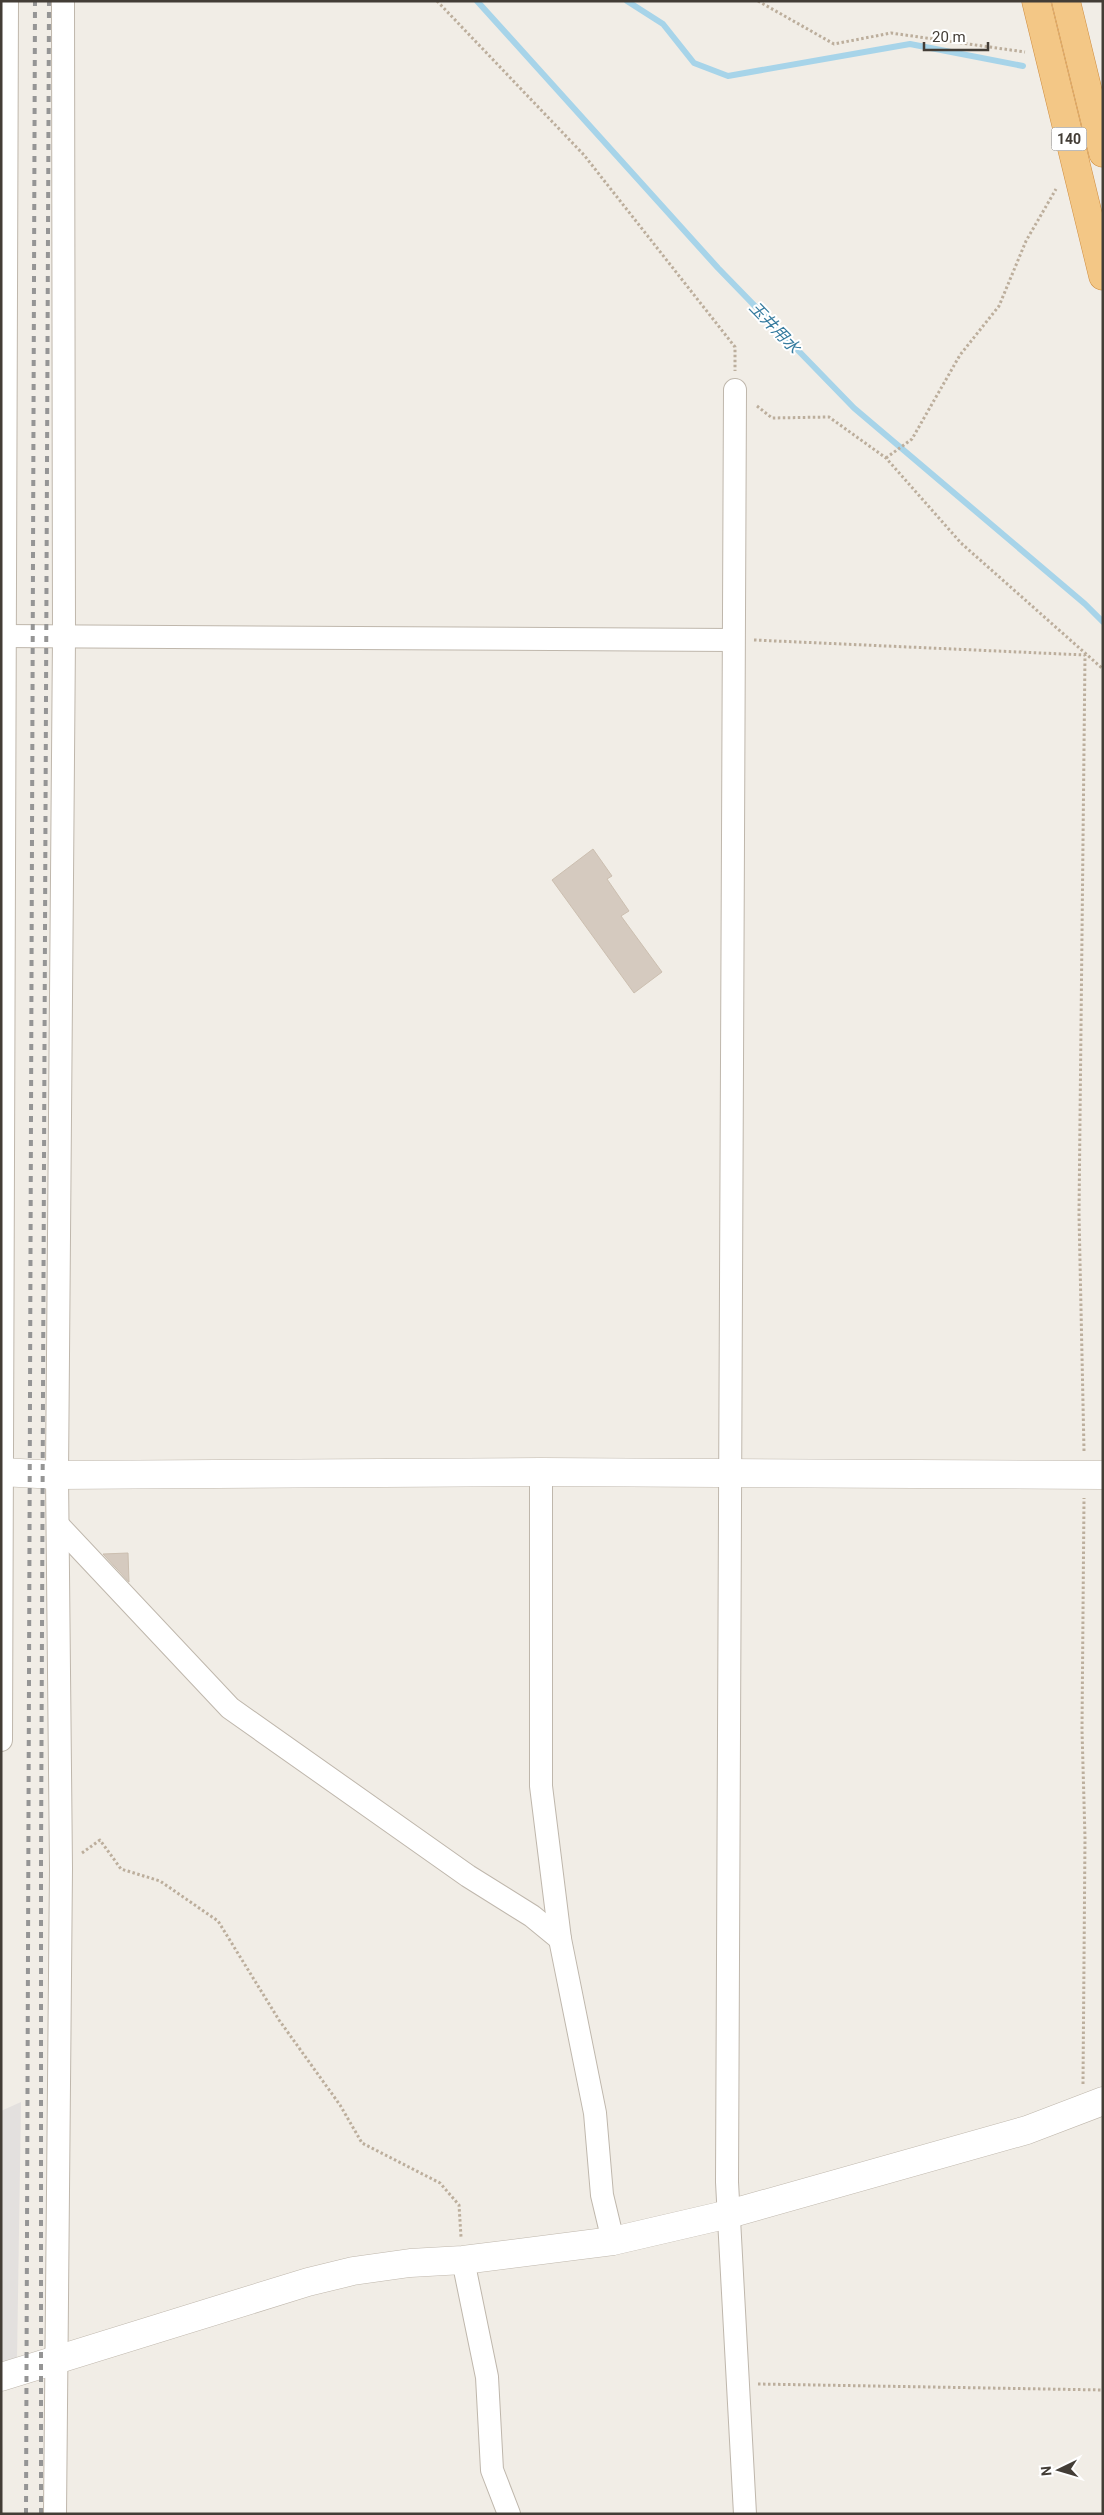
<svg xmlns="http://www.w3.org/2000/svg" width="1104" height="2515" font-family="Roboto,'Noto Sans JP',sans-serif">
<rect width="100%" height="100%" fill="#f1ede6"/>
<path fill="#e3e0de" d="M21,2102L17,2359L1,2363V2111Z"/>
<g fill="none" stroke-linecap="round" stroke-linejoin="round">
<g stroke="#a7d4e9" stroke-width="6">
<path d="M477,1L718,268L854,408L1085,604L1103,622"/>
<path d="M627,1L663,24L694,63L728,76L910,44L1023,66"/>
</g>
</g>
<g fill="#d5cabf" stroke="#ccbfb0">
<path d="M593,849L612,876L607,879L629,911L621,916L662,972L634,993L552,880Z"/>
<path d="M128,1553L129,1582L103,1554Z"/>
</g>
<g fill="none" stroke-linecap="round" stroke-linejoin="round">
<defs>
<g id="minor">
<path d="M735,390L727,2182L745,2514"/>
<path d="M1,636L733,640"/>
<path d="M541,1472V1786L560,1939L595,2113L602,2195L613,2241"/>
<path d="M58,1525L230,1708L468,1876L532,1916L560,1939"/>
<path d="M1,1740L7,1"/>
<path d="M463,2260L487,2377L492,2470L509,2514"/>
<path d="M55,2514L61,1868L57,1475L64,638L63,1"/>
</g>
<g id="tertiary">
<path d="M1,1472L57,1475L541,1472L1103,1475"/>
<path d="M1,2377L308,2282L353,2271L410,2263L463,2260L613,2241L729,2214L1027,2130L1103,2101"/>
</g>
<g id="trunk">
<path d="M1036,1L1103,276"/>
<path d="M1066,1L1103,153"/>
</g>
</defs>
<use href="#minor" stroke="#bfb7ac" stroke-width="24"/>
<use href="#tertiary" stroke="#bfb7ac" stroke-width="29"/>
<use href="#trunk" stroke="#cf8e42" stroke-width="29"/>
<g stroke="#bcae9c" stroke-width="3" stroke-dasharray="2.5 2.5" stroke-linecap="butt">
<path d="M437,1L584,155L735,347V371"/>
<path d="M758,1L834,44L891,33L1025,52"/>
<path d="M757,406L772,418L829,417L886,458L961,543L1103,669"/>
<path d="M886,458L912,439L960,355L999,306L1026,241L1056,189"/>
<path d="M754,640L1085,655"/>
<path d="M1084,1451L1079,1214L1085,655"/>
<path d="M82,1853L100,1840L121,1869L160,1881L218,1921L279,2020L340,2105L362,2143L440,2183L459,2205L461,2237"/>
<path d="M1083,2084L1085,1838L1082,1730L1084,1498"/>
<path d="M758,2384L1103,2390"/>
</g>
<use href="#minor" stroke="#fff" stroke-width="22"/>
<use href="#tertiary" stroke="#fff" stroke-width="28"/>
<use href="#trunk" stroke="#f3c786" stroke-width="28"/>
<g stroke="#959595" stroke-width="4" stroke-dasharray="6 6" stroke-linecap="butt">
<path d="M26,2514L35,1"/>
<path d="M41,2514V1860L49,1"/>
</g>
</g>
<g text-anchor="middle" stroke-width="4" stroke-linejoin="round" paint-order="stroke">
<rect fill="#fff" stroke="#7b7772" stroke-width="1" x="1051.5" y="127.5" width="35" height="23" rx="4"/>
<g font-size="14" font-weight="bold" fill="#433d36">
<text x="1069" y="144">140</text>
</g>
<g font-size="16" font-style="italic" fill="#377c9f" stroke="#fff">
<text transform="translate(775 327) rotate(46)" y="6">玉井用水</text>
</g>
</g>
<rect width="1104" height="2515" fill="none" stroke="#433d36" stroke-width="5"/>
<g transform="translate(1059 2470) rotate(265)" stroke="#ffffff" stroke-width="4" paint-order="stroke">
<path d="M0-4L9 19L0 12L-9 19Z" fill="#433d36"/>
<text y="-8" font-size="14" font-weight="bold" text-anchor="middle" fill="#433d36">N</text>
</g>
<path d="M924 42v8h64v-8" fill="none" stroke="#433d36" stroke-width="2.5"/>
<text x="932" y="42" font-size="15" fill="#433d36" stroke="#ffffff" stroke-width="4" paint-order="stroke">20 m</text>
</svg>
